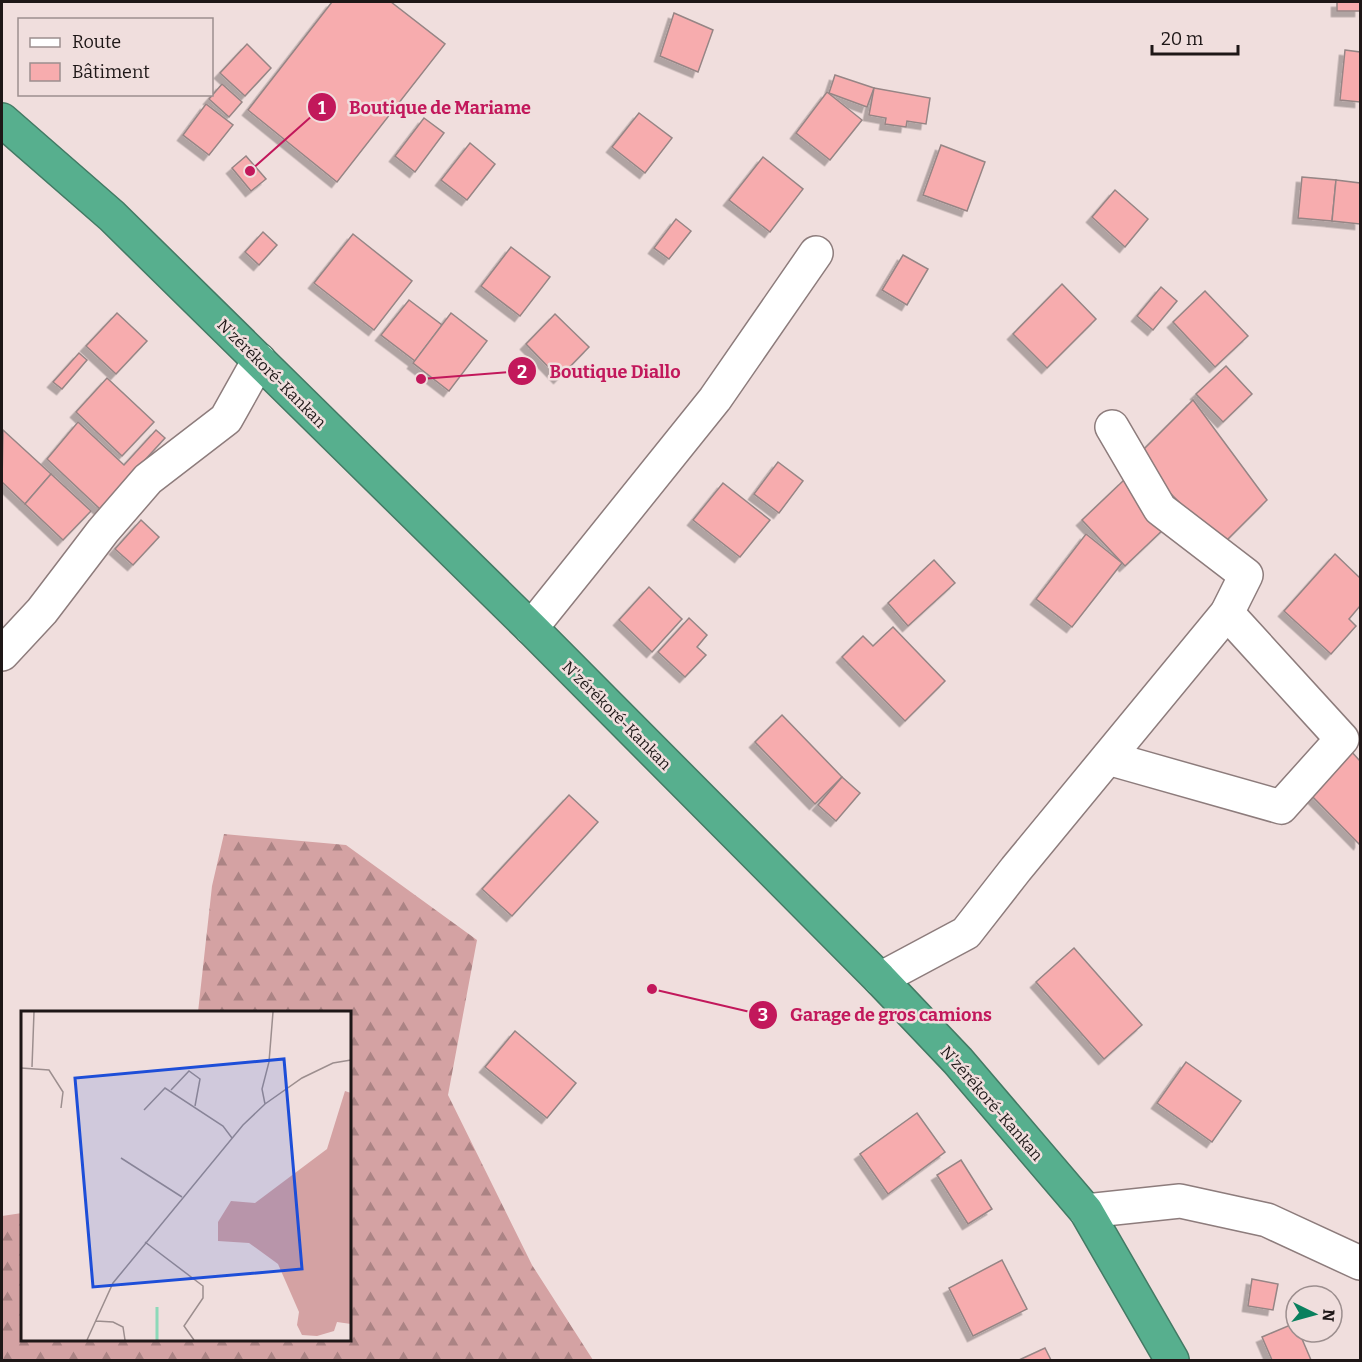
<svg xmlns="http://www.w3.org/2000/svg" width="1362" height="1362" font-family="Bitter,serif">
<defs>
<pattern id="forest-firs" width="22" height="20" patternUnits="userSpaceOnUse" patternTransform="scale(1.5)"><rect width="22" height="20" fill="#d4a2a3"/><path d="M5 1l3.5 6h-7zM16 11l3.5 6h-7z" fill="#ab8384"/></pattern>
<filter id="shadow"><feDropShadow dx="-5.5" dy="5.5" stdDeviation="0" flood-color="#0004"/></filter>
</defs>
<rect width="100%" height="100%" fill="#f0dedd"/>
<path fill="url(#forest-firs)" d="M224,834L346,845L477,940L448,1095L532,1265L593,1360H2V1216L22,1213V1340H350V1012H198L212,886Z"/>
<g fill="#f7acae" stroke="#968585" stroke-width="1.5" filter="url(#shadow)">
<path d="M332,2H391L445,44L337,182L248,110Z"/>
<rect x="1337" y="2" width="23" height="9"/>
<path d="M674,13L713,30L698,72L660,56Z"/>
<path d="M247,44L271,68L245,96L220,73Z"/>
<path d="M1345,50L1360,52V102L1340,100Z"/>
<path d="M835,75L874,88L867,107L829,93Z"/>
<path d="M222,84L242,102L229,117L209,99Z"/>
<path d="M874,88L930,98L926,124L907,121L906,127L885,124L886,118L869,115Z"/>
<path d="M827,92L862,120L830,160L796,133Z"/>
<path d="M206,104L233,125L209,155L183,135Z"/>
<path d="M639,113L672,138L645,173L612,147Z"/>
<path d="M424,118L444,133L415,172L395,156Z"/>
<path d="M470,143L495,164L467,200L441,180Z"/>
<path d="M941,145L985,162L967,211L923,195Z"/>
<path d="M246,156L266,179L251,191L232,168Z"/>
<path d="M763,157L803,189L770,232L729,200Z"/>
<path d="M1302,177L1336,180L1332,221L1298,218Z"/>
<path d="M1336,180L1360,183V224L1332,221Z"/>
<path d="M1115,190L1148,219L1125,247L1092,217Z"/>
<path d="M676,219L691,231L669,259L654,248Z"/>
<path d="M263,232L277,245L259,265L245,252Z"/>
<path d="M353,234L412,281L374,330L314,283Z"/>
<path d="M511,247L550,277L520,316L481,286Z"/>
<path d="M903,255L928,269L907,305L882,290Z"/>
<path d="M1062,284L1096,319L1047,368L1013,334Z"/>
<path d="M1161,287L1177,301L1153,330L1137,316Z"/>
<path d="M1205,291L1248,336L1215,367L1173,322Z"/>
<path d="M409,300L442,325L415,361L381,335Z"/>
<path d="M117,313L147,341L116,374L86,346Z"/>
<path d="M451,313L487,341L449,391L413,363Z"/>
<path d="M555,314L589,347L559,378L526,344Z"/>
<path d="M79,353L87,360L62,389L53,382Z"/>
<path d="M1226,366L1252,394L1223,422L1196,394Z"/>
<path d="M107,378L154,422L122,456L76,412Z"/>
<path d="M1193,400L1267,500L1222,545L1135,458Z"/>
<path d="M78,422L124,465L156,430L165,438L100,509L47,459Z"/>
<path d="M3,430L51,474L25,504L2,482Z"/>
<path d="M778,462L803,481L779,513L754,494Z"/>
<path d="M51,474L91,511L63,540L25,504Z"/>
<path d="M1124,480L1167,526L1125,566L1082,520Z"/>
<path d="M723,483L770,520L740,557L693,520Z"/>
<path d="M141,520L159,537L133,565L115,549Z"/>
<path d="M1086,534L1122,563L1072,627L1036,599Z"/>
<path d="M1335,554L1360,578V606L1349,619L1356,626L1331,654L1284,611Z"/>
<path d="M934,560L955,583L908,626L888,603Z"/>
<path d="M649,587L682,619L652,652L619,620Z"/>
<path d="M689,618L707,635L697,647L706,655L685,677L658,652Z"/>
<path d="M893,627L945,681L905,721L842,657L863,636L873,646Z"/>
<path d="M782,715L842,777L815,804L755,742Z"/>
<path d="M1350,750L1360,761V842L1359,844L1308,792Z"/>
<path d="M842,777L860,793L836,821L818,805Z"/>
<path d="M569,795L598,822L512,916L482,889Z"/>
<path d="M1074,948L1142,1025L1104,1059L1036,982Z"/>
<path d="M515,1031L576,1083L547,1118L485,1067Z"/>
<path d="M1186,1062L1241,1101L1212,1142L1157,1103Z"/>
<path d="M917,1113L945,1152L888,1194L860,1154Z"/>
<path d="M961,1160L992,1209L968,1224L937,1175Z"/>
<path d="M1002,1260L1027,1309L973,1336L949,1288Z"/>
<path d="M1252,1279L1278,1284L1273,1310L1248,1306Z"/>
<path d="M1295,1323L1296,1332H1299L1311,1360H1272L1262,1337Z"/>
<path d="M1045,1348L1051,1360H1019Z"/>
</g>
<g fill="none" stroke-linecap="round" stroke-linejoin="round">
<defs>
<g id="minor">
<path d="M531,628L715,399L816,253"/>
<path d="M2,654L42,611L103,531L148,479L226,419L259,360"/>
<path d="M1108,758L1281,807L1342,739L1227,613"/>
<path d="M880,979L966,933L1016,869L1227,613L1246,575L1160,509L1112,427"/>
<path d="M1086,1211L1180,1201L1267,1220L1360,1263"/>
</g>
<path id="highway" d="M2,120L112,216L531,628L880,979L958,1061L1086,1211L1172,1360"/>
</defs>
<use href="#minor" stroke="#8d7c7c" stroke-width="36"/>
<use href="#highway" stroke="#437a64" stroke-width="36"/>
<use href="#minor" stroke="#fff" stroke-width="33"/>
<use href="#highway" stroke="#57af8e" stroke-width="33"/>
</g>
<g text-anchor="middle" stroke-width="5" stroke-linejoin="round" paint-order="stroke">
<g font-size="16" fill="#1e1717" stroke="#f0dedd">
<text transform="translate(272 373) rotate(45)" y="6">N'zérékoré-Kankan</text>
<text transform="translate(617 715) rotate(45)" y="6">N'zérékoré-Kankan</text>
<text transform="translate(992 1103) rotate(49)" y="6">N'zérékoré-Kankan</text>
</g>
</g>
<g transform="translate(21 1011)">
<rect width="330" height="330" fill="#f0dedd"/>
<path d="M324,80L330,82V313L316,311L313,320L296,325L281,324L276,314L278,301L257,253L228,232L197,230V211L210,190L234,192L306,138Z" fill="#d4a2a3"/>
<path fill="none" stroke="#8dd9b9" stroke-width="3" d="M136,329V296"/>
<path fill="none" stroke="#9c8e8e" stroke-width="1.5" d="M11,56L13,1M0,57L28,59L42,81L40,97M150,79L168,60L179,68L174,95M244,93L241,78L248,51L252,1M123,99L144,77L202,115L211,127M100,147L161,186M124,231L182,275V287L163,315L173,329M75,310L92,311L102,316L104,329M66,329L92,272L222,114L244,93L281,67L312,52L330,49"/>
<path fill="#1d4ed8" fill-opacity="0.15" stroke="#1d4ed8" stroke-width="3" d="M263,48L281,258L72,276L54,67Z"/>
<rect width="330" height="330" fill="none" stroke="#1e1717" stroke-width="3"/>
</g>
<path fill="none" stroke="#c2185b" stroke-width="2" d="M250 171L322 107M421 379L522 371M652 989L763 1015"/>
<g fill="#c2185b" stroke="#f0dedd" stroke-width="2">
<circle cx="250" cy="171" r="6"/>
<circle cx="421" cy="379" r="6"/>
<circle cx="652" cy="989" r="6"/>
<circle cx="322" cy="107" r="15"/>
<circle cx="522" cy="371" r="15"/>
<circle cx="763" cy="1015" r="15"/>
</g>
<g font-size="18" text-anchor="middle" font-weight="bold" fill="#fff">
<text x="322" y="114">1</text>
<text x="522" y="378">2</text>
<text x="763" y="1021">3</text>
</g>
<g font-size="18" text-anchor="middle" font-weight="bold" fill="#c2185b" stroke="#f0dedd" stroke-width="5" stroke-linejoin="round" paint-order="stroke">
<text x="440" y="114">Boutique de Mariame</text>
<text x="615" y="378">Boutique Diallo</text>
<text x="891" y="1021">Garage de gros camions</text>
</g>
<rect width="1362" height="1362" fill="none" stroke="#1e1717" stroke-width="6"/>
<rect x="18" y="18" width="195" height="78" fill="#f0dedd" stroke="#9c8e8e" stroke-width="1.5"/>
<rect x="30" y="38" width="30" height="9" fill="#ffffff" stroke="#9c8e8e" stroke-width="1.5"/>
<text x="72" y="48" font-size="18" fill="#1e1717">Route</text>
<rect x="30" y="63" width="30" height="18" fill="#f7acae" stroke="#9c8e8e" stroke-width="1.5"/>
<text x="72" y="78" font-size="18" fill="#1e1717">Bâtiment</text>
<g transform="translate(1314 1314) rotate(95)"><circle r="28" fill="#f0dedd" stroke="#9c8e8e" stroke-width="1.5"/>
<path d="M0-4.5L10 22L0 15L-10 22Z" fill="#09805e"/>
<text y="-9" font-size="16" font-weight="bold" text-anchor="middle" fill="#1e1717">N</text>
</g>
<path d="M1152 45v9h86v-9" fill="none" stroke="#1e1717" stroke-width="3"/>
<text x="1161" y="45" font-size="18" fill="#1e1717" stroke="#f0dedd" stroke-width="4.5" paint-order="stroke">20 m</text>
</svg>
